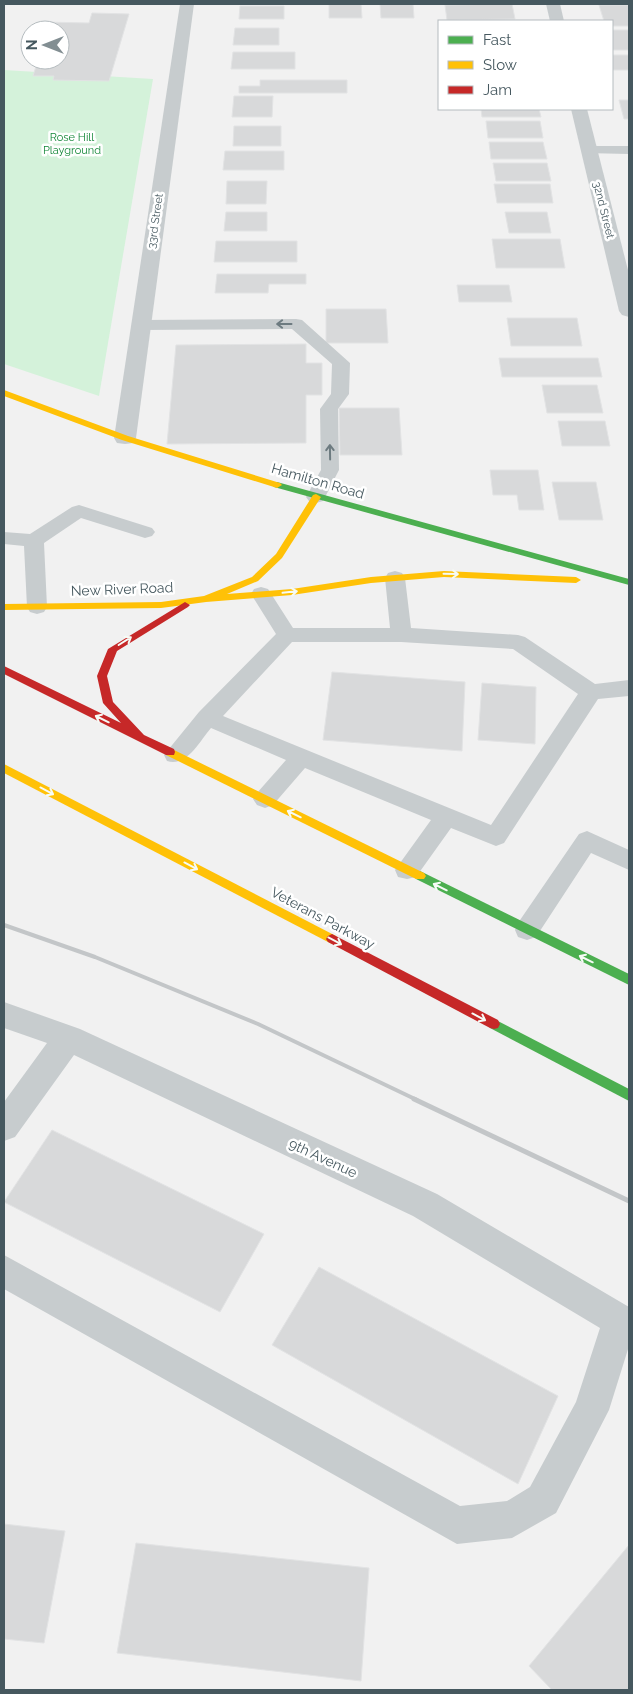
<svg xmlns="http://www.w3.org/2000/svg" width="633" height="1694" font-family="Raleway,sans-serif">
<rect width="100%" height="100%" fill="#f1f1f1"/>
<path fill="#d4f2da" d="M4,70L153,79L99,396L4,364Z"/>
<g fill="#d8d9da" stroke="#e2e3e4">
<path d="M329,4H361L362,18H329Z"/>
<path d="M380,4H413L414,18H381Z"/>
<path d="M512,4L515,19L447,20L445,5Z"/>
<path d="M599,5H629V26H612V21H604Z"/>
<path d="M240,6H284V19H239Z"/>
<path d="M92,13L129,14L109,81L53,80L54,76H33L38,60H60V30H38L41,22L89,23Z"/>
<path d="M235,28H279V45H233Z"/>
<rect x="612" y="30" width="17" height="20"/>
<path d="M233,52H295V69H231Z"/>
<rect x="612" y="55" width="17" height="15"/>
<path d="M260,80H347V93H239V86H260Z"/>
<path d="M234,96H273L272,117H232Z"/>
<path d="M619,100H629V119H624Z"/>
<path d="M481,109H539L541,117H482Z"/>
<path d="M486,121H540L543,138H488Z"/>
<path d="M234,126H281V146H233Z"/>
<path d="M489,142H543L547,159H491Z"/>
<path d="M225,151H284V170H223Z"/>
<path d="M493,163H547L551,181H496Z"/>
<path d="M227,181H267L266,204H226Z"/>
<path d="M494,184H550L553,203H497Z"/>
<path d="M226,212H267V231H224Z"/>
<path d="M505,212H547L551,233H509Z"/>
<path d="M492,239H560L565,268H496Z"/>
<path d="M216,241H297V262H214Z"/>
<path d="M217,274H306V284H269L268,293H215Z"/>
<path d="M457,285H509L512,302H459Z"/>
<path d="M326,309H386L388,343H326Z"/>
<path d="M507,318H577L582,346H511Z"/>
<path d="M306,344V363H322V395H306V443L167,444L176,345Z"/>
<path d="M499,358H598L602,377H502Z"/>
<path d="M542,385H597L603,413H547Z"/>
<path d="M339,408H399L402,455H340Z"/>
<path d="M558,421H605L610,446H562Z"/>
<path d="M490,470H538L544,510H519L517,495H493Z"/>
<path d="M552,482H596L603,520H559Z"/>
<path d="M332,672L465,682L462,751L323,740Z"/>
<path d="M482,683L536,687L535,744L478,740Z"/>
<path d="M52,1130L264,1234L220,1312L4,1202Z"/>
<path d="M319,1267L558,1396L518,1484L272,1345Z"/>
<path d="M4,1524L65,1531L44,1643L4,1639Z"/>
<path d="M136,1543L369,1568L361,1681L117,1653Z"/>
<path d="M629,1545V1690H552L529,1666Z"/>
</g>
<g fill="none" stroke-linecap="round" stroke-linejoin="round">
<g fill="#c7ccce" fill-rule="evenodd">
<path d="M589,146H629V154L584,153L582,150Z"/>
<path d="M296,319L302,320L350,363L349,394L338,409L339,470L323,501L316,503L309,501L306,497L321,470L320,409L331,394L332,364L292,329L141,330L135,329L133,325L135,321L141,320Z"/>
<path d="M79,505L152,528L155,532L152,536L145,538L81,518L44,543L47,607L44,612L37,614L30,612L27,607L24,546L4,544V532L30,534L72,507Z"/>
<path d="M395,571L402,573L405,578L411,628L518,635L525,637L595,684L629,680V696L598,699L504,843L496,846L451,828L416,877L407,879L398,877L395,870L431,820L305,768L273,805L265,808L257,805L253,799L257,793L286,760L211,728C199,742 187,767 167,761L164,755L199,712L276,634L251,594L254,589L261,587L268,589L293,628H390L385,578L388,573ZM292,642H401L513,649L578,694L491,825L223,716Z"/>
<path d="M587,831L629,850V870L591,853L536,937L527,940L518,937L515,930L518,923L579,834Z"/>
</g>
<g fill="#c7ccce" fill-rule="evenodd">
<path d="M180,4H194L136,438L133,443L125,444L117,443L114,438Z"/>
<path d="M546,4H560L564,21H550Z"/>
<path d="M571,109H587L629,274V317L622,315L619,311Z"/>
<path d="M4,1002L80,1029L437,1194L629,1307V1346L609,1410L556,1513L512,1538L457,1544L4,1289V1255L460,1506L507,1501L530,1487L576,1402L600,1328L413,1216L74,1055L15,1137L4,1141V1102L47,1043L4,1028Z"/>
</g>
<g fill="#4caf50" fill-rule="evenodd">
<path d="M277,482L629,579V585L274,487L272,485Z"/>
<path d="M420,871L629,974V985L416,879L414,876L416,873Z"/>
<path d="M494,1019L629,1089V1101L490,1028L488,1024L490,1020Z"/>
</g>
<g fill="#ffc107" fill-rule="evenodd">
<path d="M4,390L128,436L280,483L282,485L277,488L274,487L122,440L4,396Z"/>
<path d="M316,494L321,497L282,558L258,581L227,594L292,589L371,577L444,571L576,577L581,580L576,583L444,577L371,583L292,595L206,602L161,608L4,610V604L161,602L204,596L252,577L276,554L313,495Z"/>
<path d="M170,748L424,873L426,876L424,879H416L166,755L165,752Z"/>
<path d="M4,764L336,936L338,939L336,942L332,944L328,942L4,773Z"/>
</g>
<g fill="#c62828" fill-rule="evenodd">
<path d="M185,602L190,605L188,607L117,651L107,676L113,702L144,735L174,749L175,752L174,755H166L4,674V666L121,723L103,703L97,676L108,649Z"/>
<path d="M332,934L498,1020L500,1024L498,1028L494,1029L490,1028L328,942L326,939L328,936Z"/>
</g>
<path stroke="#c3c6c8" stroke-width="4" d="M4,925L95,957L258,1024L417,1100"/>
<path stroke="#c3c6c8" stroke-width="5" d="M414,1099L629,1201"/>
</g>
<defs><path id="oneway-shaft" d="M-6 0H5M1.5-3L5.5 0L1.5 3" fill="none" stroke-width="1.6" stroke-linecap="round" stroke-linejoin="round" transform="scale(1.25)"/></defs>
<g stroke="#6d7b80">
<use href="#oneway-shaft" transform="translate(284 324) rotate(180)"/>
<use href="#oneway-shaft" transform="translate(330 452) rotate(-91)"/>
</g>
<g stroke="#f6fbf6">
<use href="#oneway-shaft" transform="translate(451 574) rotate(1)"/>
<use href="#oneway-shaft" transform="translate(290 592) rotate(-6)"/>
<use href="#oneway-shaft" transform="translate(125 641) rotate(-32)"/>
<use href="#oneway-shaft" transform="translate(102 719) rotate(-154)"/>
<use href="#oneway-shaft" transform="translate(47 791) rotate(28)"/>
<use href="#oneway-shaft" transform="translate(294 814) rotate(-154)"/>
<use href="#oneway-shaft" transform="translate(191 866) rotate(28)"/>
<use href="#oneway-shaft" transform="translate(440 887) rotate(-154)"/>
<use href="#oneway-shaft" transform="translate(335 941) rotate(28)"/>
<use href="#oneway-shaft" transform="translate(586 959) rotate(-154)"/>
<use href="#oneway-shaft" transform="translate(479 1017) rotate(28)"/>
</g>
<g text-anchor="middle" stroke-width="5" stroke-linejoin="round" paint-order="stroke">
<g font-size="11" fill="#118636" stroke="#fff">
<text x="72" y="141">Rose Hill<tspan x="72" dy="13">Playground</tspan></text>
</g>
<g font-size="11" fill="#46585f" stroke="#fff">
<text transform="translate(604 210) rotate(76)" y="4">32nd Street</text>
<text transform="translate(155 221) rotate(-82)" y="4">33rd Street</text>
</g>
<g font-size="14" fill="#46585f" stroke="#fff">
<text transform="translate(318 481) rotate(16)" y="5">Hamilton Road</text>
<text transform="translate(122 589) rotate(-2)" y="5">New River Road</text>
<text transform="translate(323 918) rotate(28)" y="5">Veterans Parkway</text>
<text transform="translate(323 1158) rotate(25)" y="5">9th Avenue</text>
</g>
</g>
<rect width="633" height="1694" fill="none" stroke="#46585f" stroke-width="10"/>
<rect x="438" y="20" width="175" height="90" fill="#ffffff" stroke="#b5bcbf"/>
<rect x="448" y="36" width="25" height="8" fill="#4caf50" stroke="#b5bcbf"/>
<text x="483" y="45" font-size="15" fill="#46585f">Fast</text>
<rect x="448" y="61" width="25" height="8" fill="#ffc107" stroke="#b5bcbf"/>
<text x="483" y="70" font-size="15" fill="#46585f">Slow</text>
<rect x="448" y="86" width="25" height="8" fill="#c62828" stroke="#b5bcbf"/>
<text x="483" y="95" font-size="15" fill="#46585f">Jam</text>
<g transform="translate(45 45) rotate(270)"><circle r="24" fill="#ffffff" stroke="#b5bcbf"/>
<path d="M0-4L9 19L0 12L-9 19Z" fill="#828e92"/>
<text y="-8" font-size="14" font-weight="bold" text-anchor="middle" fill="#46585f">N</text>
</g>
</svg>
